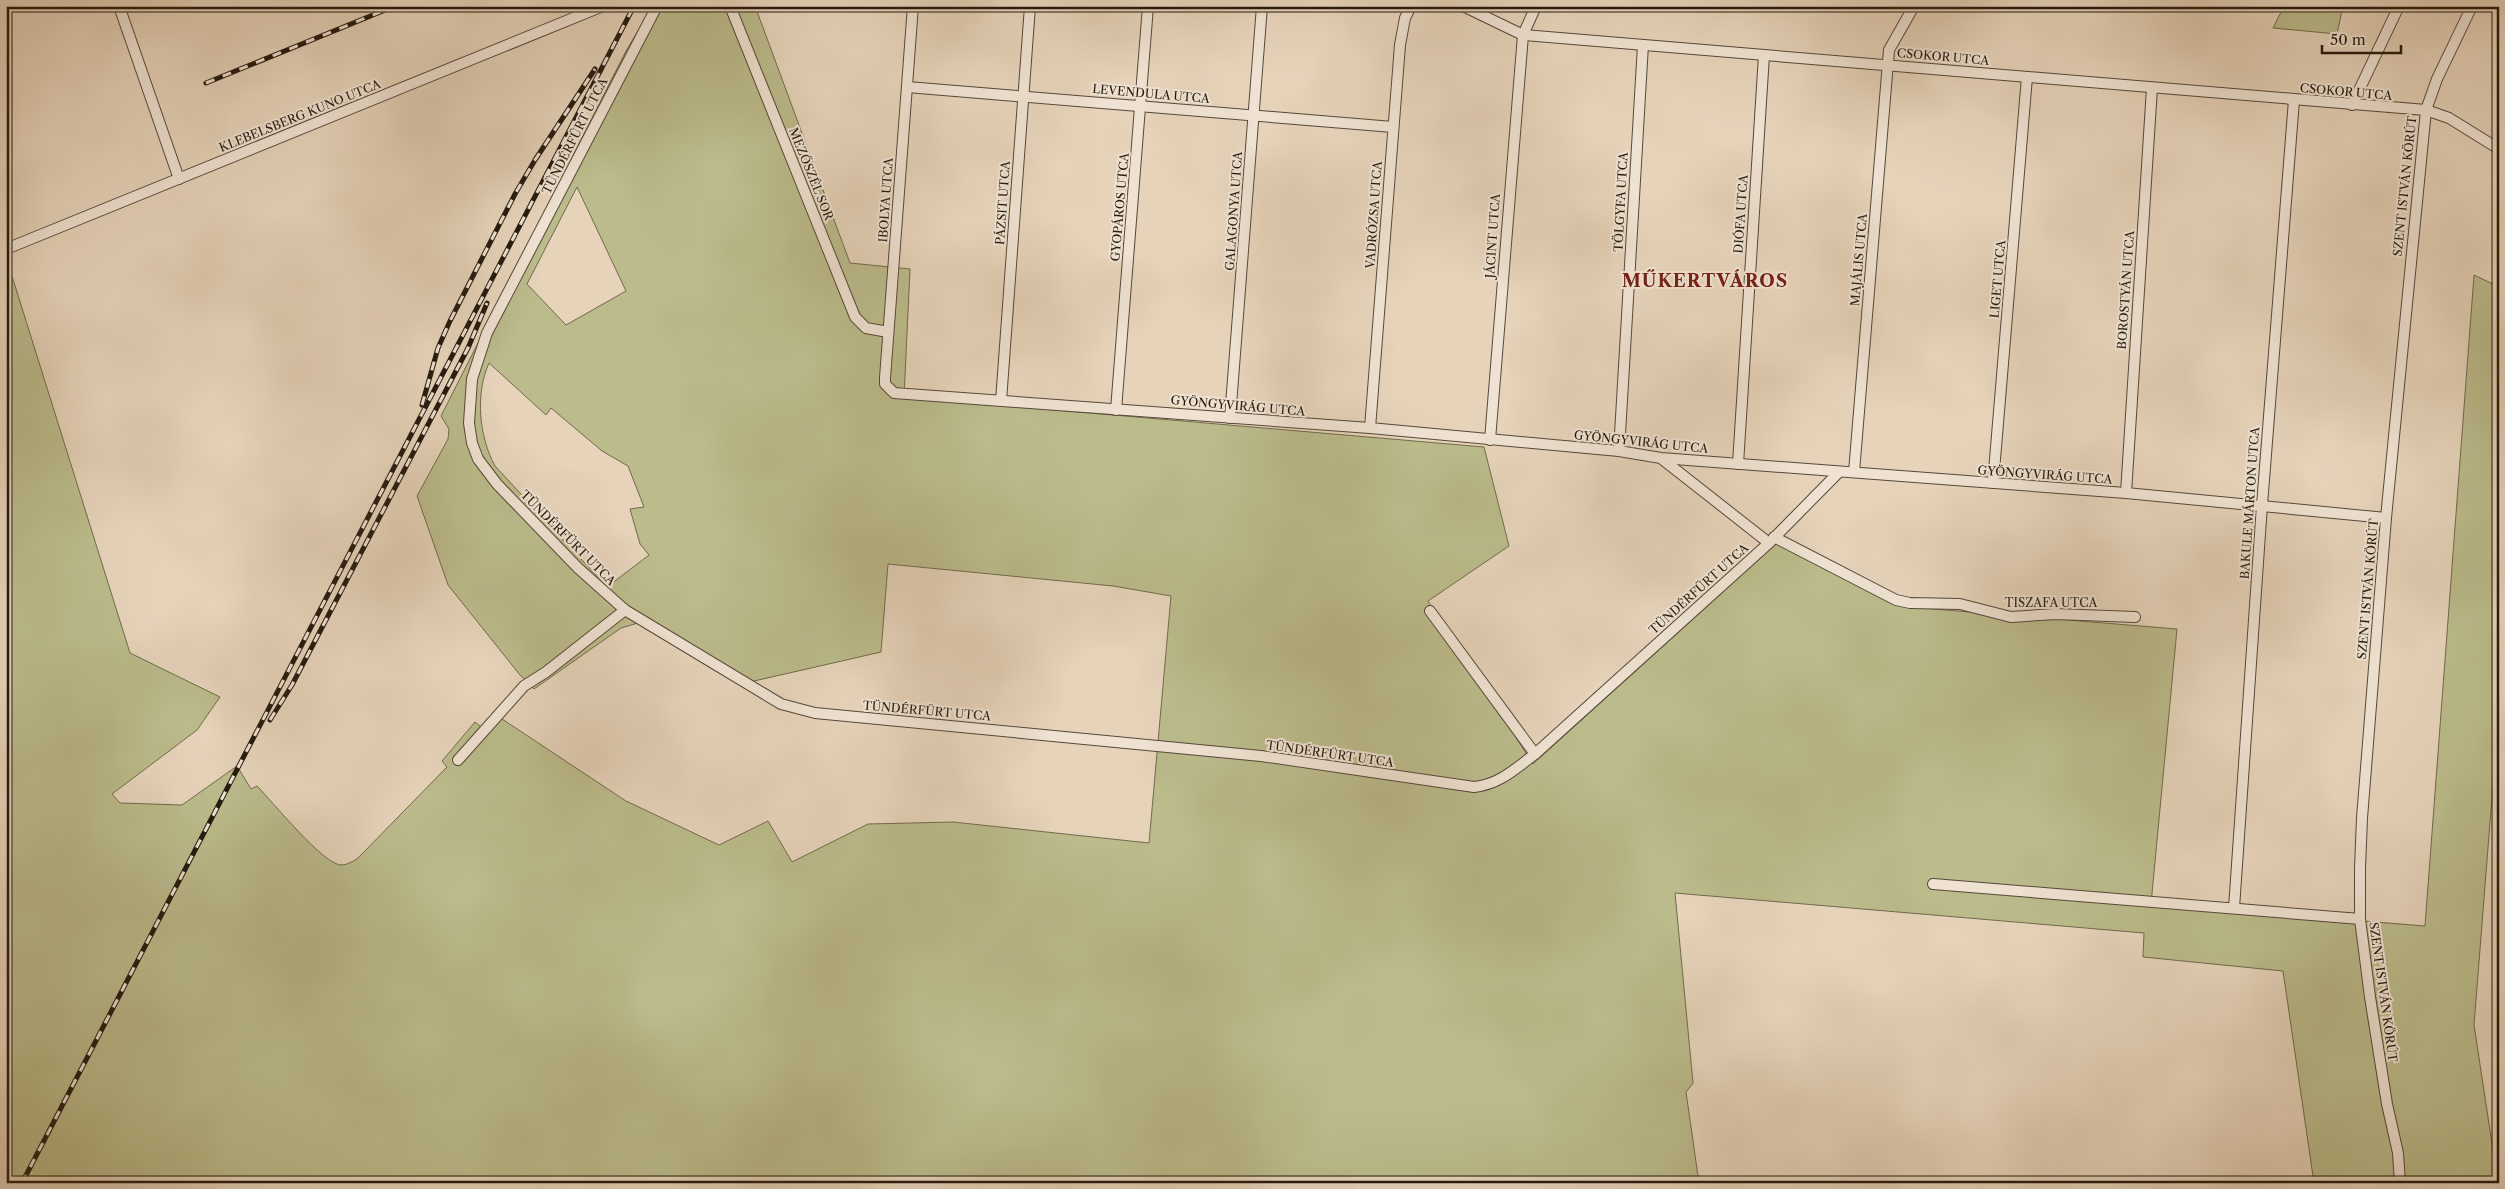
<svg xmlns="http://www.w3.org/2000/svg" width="2505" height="1189" font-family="'Libre Caslon Text',serif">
<rect width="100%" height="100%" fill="#e6d3ba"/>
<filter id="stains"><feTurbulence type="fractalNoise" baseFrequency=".004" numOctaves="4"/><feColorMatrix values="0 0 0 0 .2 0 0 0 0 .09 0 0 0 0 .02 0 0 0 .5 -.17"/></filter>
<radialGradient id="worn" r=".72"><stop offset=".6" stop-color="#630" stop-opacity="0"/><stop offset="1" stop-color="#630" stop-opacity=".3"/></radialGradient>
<g fill="#bbbb8b" stroke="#706a4c" fill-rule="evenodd">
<path d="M653,6H755L850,263L910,269L904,397L1484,447L1509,546L1428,601L1533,764L1777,543L1909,607L2177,629L2151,904L2425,926L2474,275L2499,287V709L2474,1025L2498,1183H2314L2283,971L2143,957L2144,933L1675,893L1693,1083L1686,1092L1699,1183H6V257L130,653L220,697L197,730L112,794L120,803L182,805L237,766L251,789L257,786C271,800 325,867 342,865C347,865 353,861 357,859L447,767L442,761L475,722L481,727L493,713L626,801L719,845L768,821L792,862L868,824L953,822L1149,843L1171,596L1113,586L888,564L881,652L741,684L638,623L621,628L534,689L520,675L448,585L417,496L448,439L449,429L441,416L626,51ZM577,187L626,291L566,325L527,284ZM489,363L546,415L551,408L602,451L628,466L644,507L630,509L640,544L649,555L607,587L495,466C479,437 475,394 489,363Z"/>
<path d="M2284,6H2343L2337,34L2273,28Z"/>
</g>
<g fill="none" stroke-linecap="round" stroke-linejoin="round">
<defs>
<g id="minor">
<path d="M119,6L179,179"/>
<path d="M657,6L487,333L472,379L469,423L472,443L478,459L497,484L578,568L625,610L781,704L815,713L1261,756L1474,787C1500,784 1515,769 1535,754L1769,543L1839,472"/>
<path d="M730,6L855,317L866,328L888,332"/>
<path d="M913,6L885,378V384L894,393L1370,428L1619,451L1661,458L2126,493L2386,518"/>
<path d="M1463,6L1523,35L2426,110L2449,118L2499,149"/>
<path d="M907,87L1393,127"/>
<path d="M2352,105L2399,6"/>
<path d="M6,249L603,6"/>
<path d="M1001,401L1030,6"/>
<path d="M1116,410L1148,6"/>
<path d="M1230,418L1262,6"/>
<path d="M1370,428L1400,45L1405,18L1411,6"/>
<path d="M1490,440L1523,35L1536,6"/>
<path d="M1619,451L1643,45"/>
<path d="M1662,459L1769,543"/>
<path d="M1738,464L1764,55"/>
<path d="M1854,472L1889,50L1914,6"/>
<path d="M1993,483L2027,77"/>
<path d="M2126,493L2152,88"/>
<path d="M1774,537L1896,600L1910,603L1960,604L2011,617L2055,614L2135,617"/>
<path d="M1430,611L1535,754"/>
<path d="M458,760L524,686L546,672L625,610"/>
<path d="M1933,884L2360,919"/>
<path d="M2234,908L2262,505L2294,100"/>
<path d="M2400,1183L2398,1153L2387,1104L2370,997L2360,919V868L2362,818L2386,518L2426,110L2437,79L2472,6"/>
</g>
</defs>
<use href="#minor" stroke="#554839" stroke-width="12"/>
<use href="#minor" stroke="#efe2d2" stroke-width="10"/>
<defs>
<g id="rail">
<path d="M206,83L395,6"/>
<path d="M422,405L438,348L450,321L515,194L535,160L595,69"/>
<path d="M270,720L292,685L468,348L487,303"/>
<path d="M22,1183L634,6"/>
</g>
</defs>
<use href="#rail" stroke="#251a0e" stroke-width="5"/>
<use href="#rail" stroke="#efe2d2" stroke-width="3" stroke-dasharray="9" stroke-linecap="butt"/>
</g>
<g text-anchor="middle" stroke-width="4" stroke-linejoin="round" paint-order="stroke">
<g font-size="12" fill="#251a0e" stroke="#efe2d2">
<text transform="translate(1943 57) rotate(5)" y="4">CSOKOR UTCA</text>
<text transform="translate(2346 92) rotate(5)" y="4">CSOKOR UTCA</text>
<text transform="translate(1151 94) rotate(5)" y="4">LEVENDULA UTCA</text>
<text transform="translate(300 116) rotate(-22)" y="4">KLEBELSBERG KUNO UTCA</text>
<text transform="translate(575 136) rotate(-63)" y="4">TÜNDÉRFÜRT UTCA</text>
<text transform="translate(811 174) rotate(68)" y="4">MEZŐSZÉL SOR</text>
<text transform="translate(2405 186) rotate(-84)" y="4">SZENT ISTVÁN KÖRÚT</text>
<text transform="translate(886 200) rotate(-86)" y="4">IBOLYA UTCA</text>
<text transform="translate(1621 202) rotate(-87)" y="4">TÖLGYFA UTCA</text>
<text transform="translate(1003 203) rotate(-86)" y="4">PÁZSIT UTCA</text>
<text transform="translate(1120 207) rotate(-85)" y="4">GYOPÁROS UTCA</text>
<text transform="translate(1234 211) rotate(-86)" y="4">GALAGONYA UTCA</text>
<text transform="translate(1741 214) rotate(-86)" y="4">DIÓFA UTCA</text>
<text transform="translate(1374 215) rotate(-86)" y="4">VADRÓZSA UTCA</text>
<text transform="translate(1493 236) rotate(-86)" y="4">JÁCINT UTCA</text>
<text transform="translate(1859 260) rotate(-85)" y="4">MAJÁLIS UTCA</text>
<text transform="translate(1998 279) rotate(-85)" y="4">LIGET UTCA</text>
<text transform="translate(2126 290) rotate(-86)" y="4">BOROSTYÁN UTCA</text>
<text transform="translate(1238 406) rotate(5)" y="4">GYÖNGYVIRÁG UTCA</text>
<text transform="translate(1641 442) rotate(6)" y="4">GYÖNGYVIRÁG UTCA</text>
<text transform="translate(2045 475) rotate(4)" y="4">GYÖNGYVIRÁG UTCA</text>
<text transform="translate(2250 503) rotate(-86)" y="4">BAKULE MÁRTON UTCA</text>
<text transform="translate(568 538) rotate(45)" y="4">TÜNDÉRFÜRT UTCA</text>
<text transform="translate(1699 589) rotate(-42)" y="4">TÜNDÉRFÜRT UTCA</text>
<text transform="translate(2368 589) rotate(-85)" y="4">SZENT ISTVÁN KÖRÚT</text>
<text x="2051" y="607">TISZAFA UTCA</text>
<text transform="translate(927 711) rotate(5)" y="4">TÜNDÉRFÜRT UTCA</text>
<text transform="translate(1330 754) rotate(8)" y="4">TÜNDÉRFÜRT UTCA</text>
<text transform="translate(2383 992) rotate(82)" y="4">SZENT ISTVÁN KÖRÚT</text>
</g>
<g font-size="18" font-weight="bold" letter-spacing="1" fill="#7a1f14" stroke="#efe2d2">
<text x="1705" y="287">MŰKERTVÁROS</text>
</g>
</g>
<rect width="2505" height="1189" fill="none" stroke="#e6d3ba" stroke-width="25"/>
<rect x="8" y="8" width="2490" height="1174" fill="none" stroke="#251a0e" stroke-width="2.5"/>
<rect x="12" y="12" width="2480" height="1164" fill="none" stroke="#251a0e"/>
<path d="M2322 45v8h79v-8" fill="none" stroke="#251a0e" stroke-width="2.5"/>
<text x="2330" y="45" font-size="15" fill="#251a0e" stroke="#efe2d2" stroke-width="4" paint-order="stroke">50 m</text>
<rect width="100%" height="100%" filter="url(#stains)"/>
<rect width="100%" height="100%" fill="url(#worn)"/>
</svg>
